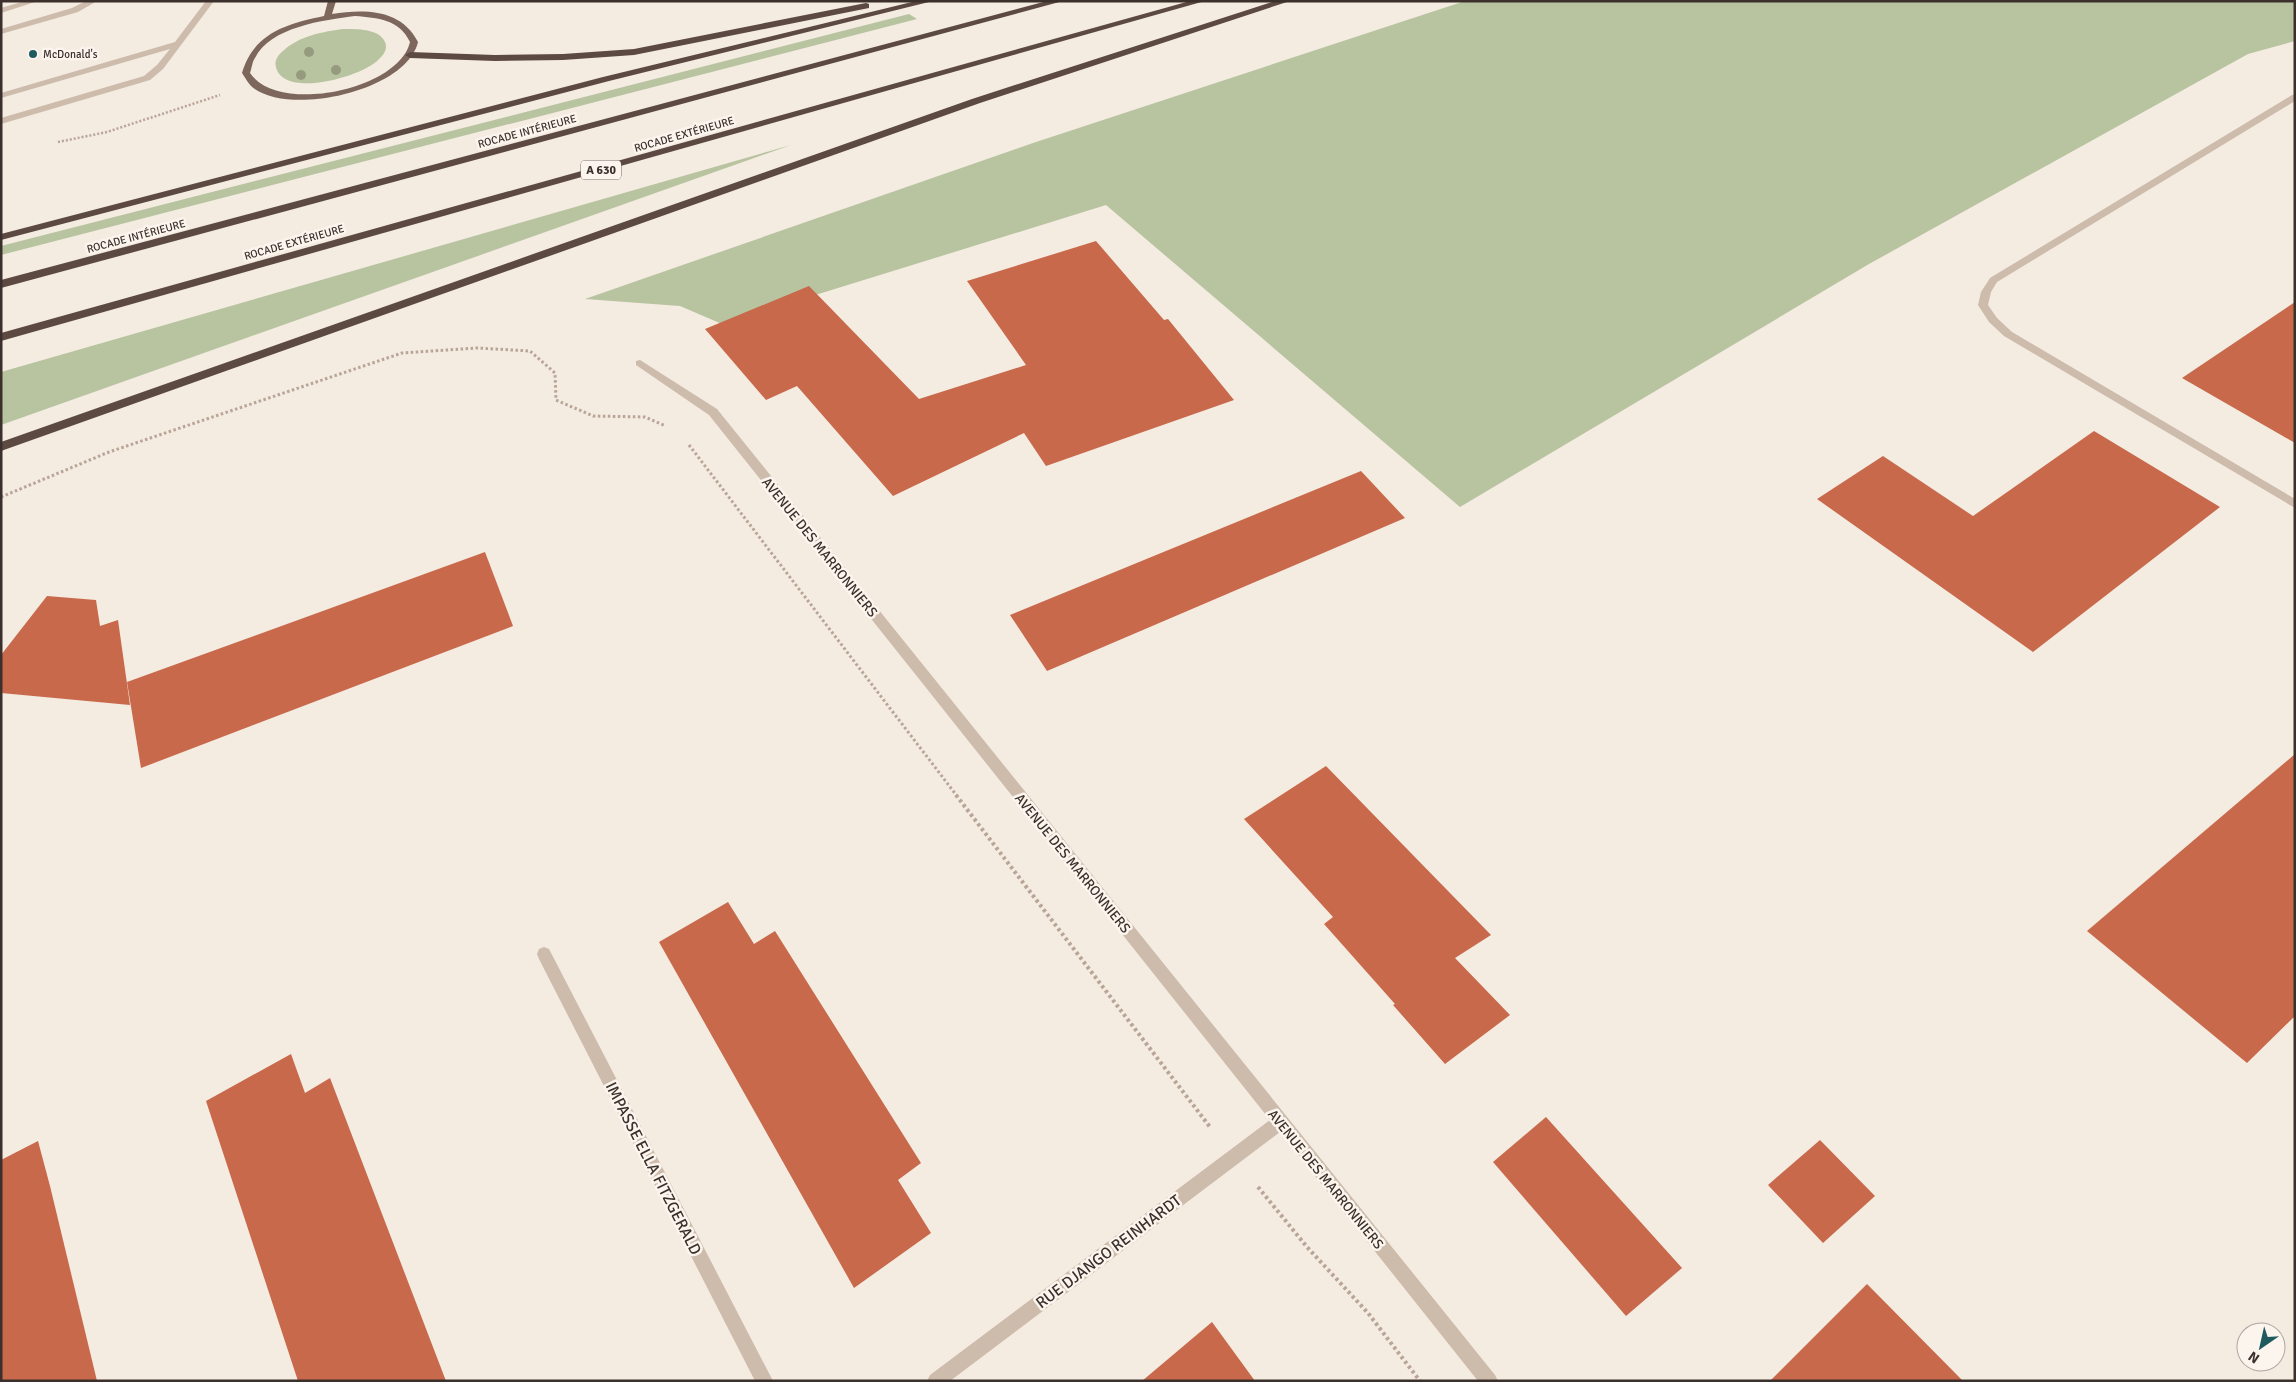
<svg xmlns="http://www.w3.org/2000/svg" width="2296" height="1382" font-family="Signika,sans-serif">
<rect width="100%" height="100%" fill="#f4ebe1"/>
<g fill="#b8c4a0">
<path d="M1465,1H2295V41L2248,54L1869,264L1460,507L1106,205L722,324L680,306L585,299L1033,143Z"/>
<path d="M909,14L917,19L1,255V246Z"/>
<path d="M343,29C355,29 379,28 385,42C388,48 384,55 379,59C363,77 283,99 276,67C274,61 278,55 283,51C299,36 322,32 343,29Z"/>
<path d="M791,145L1,425V372Z"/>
</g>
<g fill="#c8694b">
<path d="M1096,241L1164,320L1168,319L1234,400L1046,466L1024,433L893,496L797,386L766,400L705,329L809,286L919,399L1026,365L967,281Z"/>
<path d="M2295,302V443L2182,378Z"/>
<path d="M2094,431L2220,507L2033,652L1817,499L1883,456L1973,516Z"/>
<path d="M1361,471L1405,518L1047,671L1010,615Z"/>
<path d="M485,552L513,626L141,768L127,682Z"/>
<path d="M47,596L96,600L100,626L118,620L130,705L1,693V655Z"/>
<path d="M2295,754V1016L2247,1063L2087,931Z"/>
<path d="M1326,766L1491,935L1455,958L1510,1015L1445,1064L1393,1005L1395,1004L1324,924L1333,917L1244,819Z"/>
<path d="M728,902L754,944L775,931L921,1163L898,1180L931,1233L854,1288L659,942Z"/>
<path d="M291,1054L305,1093L330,1078L446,1381H298L206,1101Z"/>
<path d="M1546,1117L1682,1268L1626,1316L1493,1162Z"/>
<path d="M1820,1140L1875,1196L1823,1243L1768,1185Z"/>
<path d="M38,1141L50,1186L97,1381H1V1160Z"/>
<path d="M1867,1284L1963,1381H1770Z"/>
<path d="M1212,1322L1255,1381H1142Z"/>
</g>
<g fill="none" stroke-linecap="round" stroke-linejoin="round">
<path stroke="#b9a596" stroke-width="2.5" stroke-dasharray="2 2" stroke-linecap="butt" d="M58,142L107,132L220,95"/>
<g stroke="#b9a596" stroke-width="3" stroke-dasharray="2.5 2.5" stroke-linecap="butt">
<path d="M689,445L957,796"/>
<path d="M1,497L109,452L402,353L477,348L530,351L555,373L556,400L593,416L645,417L666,426"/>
</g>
<g stroke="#b9a596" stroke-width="4" stroke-dasharray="3 3" stroke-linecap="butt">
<path d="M956,795L1210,1127"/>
<path d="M1258,1187L1307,1247L1368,1313L1420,1381"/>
</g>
<g fill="#cdbbac" fill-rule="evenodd">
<path d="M25,1H38L1,13V8Z"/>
<path d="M86,1H97L78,12L1,34V29L72,8Z"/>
<path d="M206,1H214L163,69L150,80L1,124V118L144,76L157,65L170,49L1,98V93L175,42Z"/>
<path d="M2292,95H2295V101L1997,282L1991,292L1988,305L1997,318L2012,332L2295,499V508L2004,336L1989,322L1978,305L1981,292L1990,278Z"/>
<path d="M640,360L717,409L1495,1375L1498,1381H1478L1280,1132L950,1381H927L930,1375L1270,1120L709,415L636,365V361Z"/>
<path d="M544,947L549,949L773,1381H755L539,959L537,954L539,949Z"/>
</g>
<path fill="#7d675c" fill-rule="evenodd" d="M328,1H336L332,14C365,9 401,9 418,42C407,91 287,118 251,86C247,82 245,77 242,73C254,33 286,24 324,16ZM355,16C378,18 399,19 410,42C399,90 278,115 250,73C252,68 252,62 255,58C270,27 324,20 355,16Z"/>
<g fill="#5c4a42" fill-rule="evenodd">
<path d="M916,1H933L609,81L1,240V234L603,77Z"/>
<path d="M1047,1H1063L1,288V280Z"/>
<path d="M1190,1H1205L1,341V333Z"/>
<path d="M1275,1H1290L980,103L1,451V442L972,99Z"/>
<path d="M866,3L869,4V8L634,55L563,60L495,61L410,58L405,55L410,52L495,55L563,54L634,49Z"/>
</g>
</g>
<g fill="#969b7f">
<circle cx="309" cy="52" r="5"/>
<circle cx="336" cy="70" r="5"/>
<circle cx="301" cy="75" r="5"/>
</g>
<circle fill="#1f5a5e" stroke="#fbf5ee" stroke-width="2" cx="33" cy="54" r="5"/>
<g text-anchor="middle" stroke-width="5" stroke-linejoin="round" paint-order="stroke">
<g font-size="11" fill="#3b302b" stroke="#fbf5ee" text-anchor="start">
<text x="43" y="58">McDonald's</text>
</g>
<g font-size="11" fill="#3b302b" stroke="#fbf5ee">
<text transform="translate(527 131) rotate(-15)" y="4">ROCADE INTÉRIEURE</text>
<text transform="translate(684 134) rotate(-16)" y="4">ROCADE EXTÉRIEURE</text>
<text transform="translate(136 236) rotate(-15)" y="4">ROCADE INTÉRIEURE</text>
<text transform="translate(294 242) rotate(-16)" y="4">ROCADE EXTÉRIEURE</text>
</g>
<rect fill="#fbf5ee" stroke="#756b66" stroke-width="1" x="581" y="160.5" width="40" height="19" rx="4"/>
<g font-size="12" font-weight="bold" fill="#3b302b">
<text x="601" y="174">A 630</text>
</g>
<g font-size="14" fill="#3b302b" stroke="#fbf5ee">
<text transform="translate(820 547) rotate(51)" y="5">AVENUE DES MARRONNIERS</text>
<text transform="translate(1073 863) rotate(51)" y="5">AVENUE DES MARRONNIERS</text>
<text transform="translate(1326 1179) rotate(51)" y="5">AVENUE DES MARRONNIERS</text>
</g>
<g font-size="16" fill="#3b302b" stroke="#fbf5ee">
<text transform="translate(654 1168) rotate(63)" y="6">IMPASSE ELLA FITZGERALD</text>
<text transform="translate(1108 1251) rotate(-37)" y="6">RUE DJANGO REINHARDT</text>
</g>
</g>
<rect width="2296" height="1382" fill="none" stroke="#3b302b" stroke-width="5"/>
<g transform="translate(2261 1347) rotate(214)"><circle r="24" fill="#fbf5ee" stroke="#aea6a0"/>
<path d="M0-4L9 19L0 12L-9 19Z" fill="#1f5a5e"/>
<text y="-8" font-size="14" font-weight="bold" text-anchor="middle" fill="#3b302b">N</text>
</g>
</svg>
